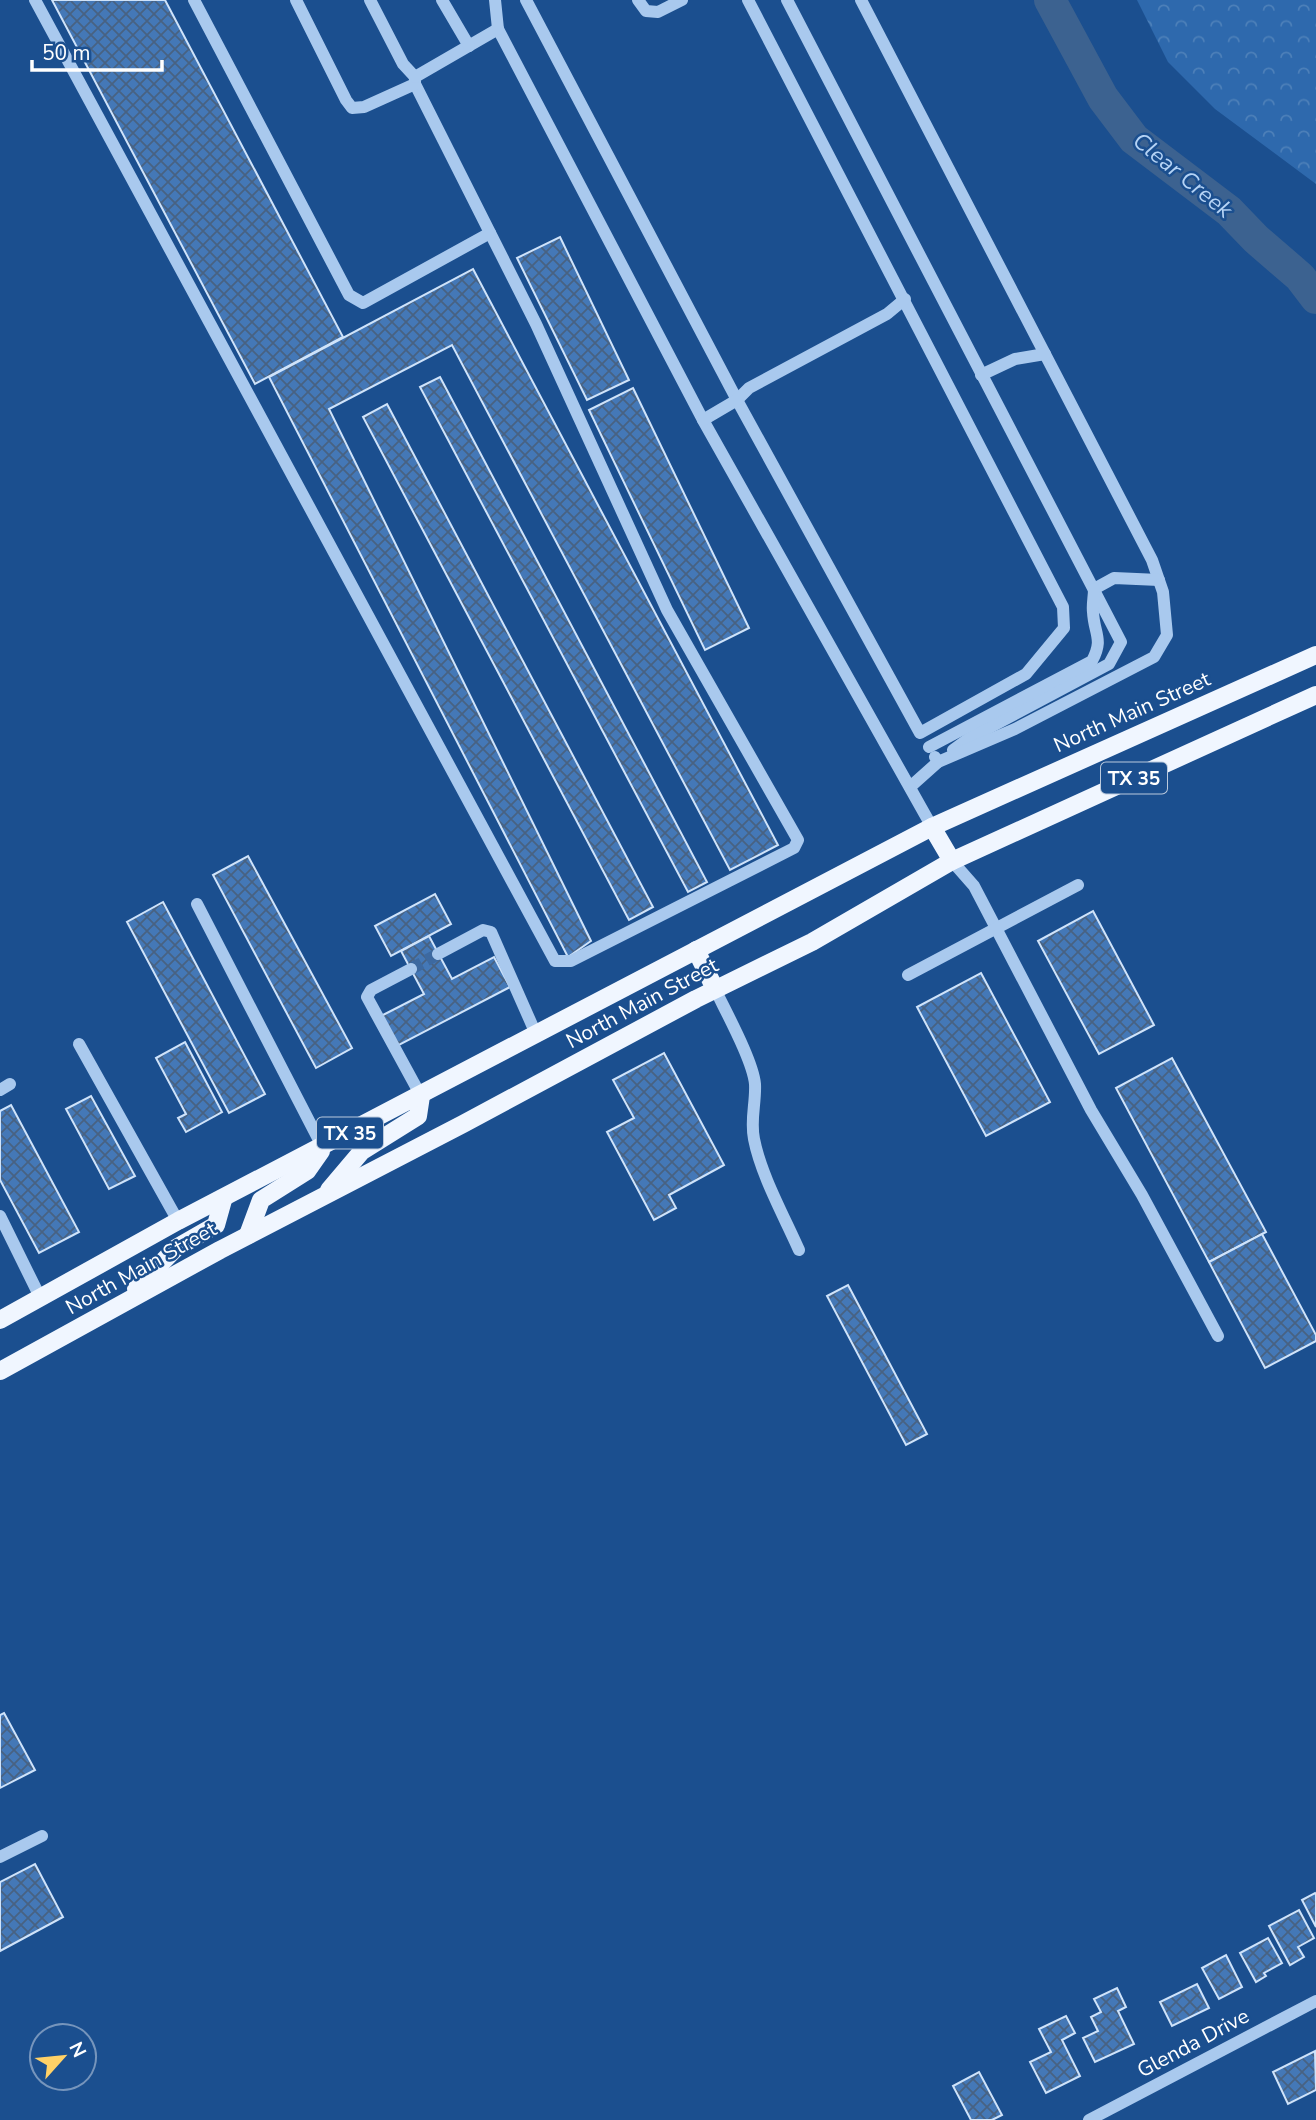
<svg xmlns="http://www.w3.org/2000/svg" width="1316" height="2120" font-family="'Nunito Sans',sans-serif">
<defs>
<pattern id="forest-crowns" width="20" height="18" patternUnits="userSpaceOnUse" patternTransform="scale(1.75)"><rect width="20" height="18" fill="#2e69ad"/><path d="M2 6a3 3 0 1 1 6 0M12 15a3 3 0 1 1 6 0" fill="none" stroke="#4d80b9"/></pattern>
<pattern id="building-cross-hatch" width="8" height="8" patternUnits="userSpaceOnUse" patternTransform="scale(1.75)"><rect width="8" height="8" fill="#4478b7"/><path d="M0 0l8 8M0 8l8-8" fill="none" stroke="#486282"/></pattern>
</defs>
<rect width="100%" height="100%" fill="#1b4f8f"/>
<path fill="url(#forest-crowns)" d="M1137,0H1316V184L1215,109L1168,62Z"/>
<g fill="none" stroke-linecap="round" stroke-linejoin="round">
<path stroke="#3c6290" stroke-width="32" d="M1050,0L1103,98L1134,139L1229,211L1256,239L1300,277L1316,298"/>
</g>
<g fill="url(#building-cross-hatch)" stroke="#cfe3fa" stroke-width="2">
<path d="M52,0H165L343,337L255,384Z"/>
<path d="M560,237L629,380L587,400L517,258Z"/>
<path d="M473,269L778,845L730,870L452,345L329,409L591,941L568,957L269,377Z"/>
<path d="M440,377L707,882L688,892L420,387Z"/>
<path d="M633,388L749,628L705,650L589,410Z"/>
<path d="M387,404L653,907L629,920L363,417Z"/>
<path d="M248,856L352,1048L316,1068L213,875Z"/>
<path d="M435,894L451,924L391,956L375,926Z"/>
<path d="M163,902L265,1094L229,1113L127,922Z"/>
<path d="M1093,911L1154,1025L1099,1054L1038,941Z"/>
<path d="M429,936L452,979L494,957L510,987L397,1046L381,1016L424,994L401,951Z"/>
<path d="M981,973L1050,1102L986,1136L917,1007Z"/>
<path d="M185,1042L222,1112L186,1132L178,1118L186,1114L156,1058Z"/>
<path d="M664,1053L724,1165L669,1195L676,1208L654,1220L607,1132L634,1118L613,1080Z"/>
<path d="M1172,1058L1266,1232L1209,1262L1116,1088Z"/>
<path d="M91,1096L135,1176L109,1189L66,1109Z"/>
<path d="M11,1105L79,1232L39,1253L0,1180V1111Z"/>
<path d="M1262,1234L1316,1335V1341L1265,1368L1209,1262Z"/>
<path d="M848,1285L927,1434L906,1445L827,1296Z"/>
<path d="M4,1713L35,1770L0,1788V1715Z"/>
<path d="M35,1864L63,1917L0,1951V1882Z"/>
<path d="M1315,1893L1316,1895V1927L1302,1900Z"/>
<path d="M1299,1910L1314,1938L1298,1947L1304,1957L1290,1965L1269,1926Z"/>
<path d="M1268,1938L1282,1963L1264,1973L1266,1976L1256,1982L1240,1953Z"/>
<path d="M1226,1955L1242,1987L1219,1999L1202,1968Z"/>
<path d="M1197,1984L1209,2008L1172,2026L1160,2002Z"/>
<path d="M1117,1988L1126,2007L1118,2011L1134,2044L1095,2062L1083,2038L1098,2031L1091,2017L1101,2012L1094,1999Z"/>
<path d="M1066,2016L1075,2033L1062,2040L1080,2076L1046,2093L1030,2062L1051,2052L1039,2029Z"/>
<path d="M1315,2051L1316,2090L1288,2104L1273,2072Z"/>
<path d="M979,2072L1002,2115L992,2120H971L953,2086Z"/>
</g>
<g fill="none" stroke-linecap="round" stroke-linejoin="round">
<path stroke="#3d69a0" stroke-width="12" stroke-dasharray="12 6" stroke-linecap="butt" d="M411,969L438,954"/>
<g stroke="#a9c9ee" stroke-width="12">
<path d="M35,0L555,961H571L794,848L798,840L667,610L536,324L415,84V77L498,29L703,420L932,827"/>
<path d="M194,0L349,295L363,303L490,233"/>
<path d="M296,0L346,100L352,108L364,107L415,84"/>
<path d="M370,0L403,64L415,77"/>
<path d="M442,0L469,46"/>
<path d="M495,0L498,29"/>
<path d="M526,0L737,400L920,733L1026,674L1064,628L1063,607L748,0"/>
<path d="M638,0L646,11L658,12L682,0"/>
<path d="M787,0L1121,642L1109,664L968,739L953,750"/>
<path d="M861,0L1152,560L1163,592L1167,635L1154,657L1015,729L938,762"/>
<path d="M981,375L1015,359L1045,354"/>
<path d="M703,420L737,400L749,388L887,314L905,299"/>
<path d="M1094,589L1114,578L1159,580"/>
<path d="M929,747L1092,661C1104,639 1094,634 1093,612C1092,605 1094,597 1094,589"/>
<path d="M910,787L938,762L935,757"/>
<path d="M952,861L974,886L1091,1110L1142,1195L1218,1336"/>
<path d="M197,904L323,1148"/>
<path d="M438,954L483,930L491,932L536,1034"/>
<path d="M411,969L371,990L367,997L421,1096"/>
<path d="M908,975L1078,885"/>
<path d="M715,989C726,1012 753,1061 755,1084C756,1103 750,1120 754,1139C761,1175 784,1216 799,1250"/>
<path d="M79,1044L178,1221"/>
<path d="M0,1090L10,1084"/>
<path d="M0,1216L40,1297"/>
<path d="M0,1857L42,1836"/>
<path d="M1089,2120L1316,2001"/>
</g>
<g stroke="#f0f6ff" stroke-width="18">
<path d="M932,827L952,861"/>
<path d="M696,950L715,989"/>
<path d="M329,1190L362,1151L418,1116L421,1096"/>
<path d="M248,1235L261,1200L307,1171L321,1151"/>
<path d="M136,1289L176,1248L216,1225L223,1200"/>
<path d="M0,1320L178,1221L932,827L1316,655"/>
<path d="M0,1371L220,1250L463,1124L696,999L812,942L952,861L1316,695"/>
</g>
</g>
<g text-anchor="middle" stroke-width="5" stroke-linejoin="round" paint-order="stroke">
<g fill="#1b4f8f" stroke="#bbcadd" stroke-width="2">
<rect x="1101" y="762.5" width="66" height="31" rx="5"/>
<rect x="317" y="1117.5" width="66" height="31" rx="5"/>
</g>
<g font-size="19" font-weight="bold" fill="#fff">
<text x="1134" y="785">TX 35</text>
<text x="350" y="1140">TX 35</text>
</g>
<g font-size="21" fill="#fff" stroke="#1b4f8f">
<text transform="translate(1132 712) rotate(-24)" y="7">North Main Street</text>
<text transform="translate(642 1003) rotate(-28)" y="7">North Main Street</text>
<text transform="translate(141 1268) rotate(-29)" y="7">North Main Street</text>
<text transform="translate(1193 2043) rotate(-28)" y="7">Glenda Drive</text>
</g>
<g font-size="23" font-style="italic" fill="#b5d3f5" stroke="#1b4f8f">
<text transform="translate(1183 175) rotate(39)" y="8">Clear Creek</text>
</g>
</g>
<g transform="translate(63 2057) rotate(63)"><circle r="33" fill="#1b4f8f" stroke="#7695bc" stroke-width="2"/>
<path d="M0-5L12 26L0 18L-12 26Z" fill="#ffd166"/>
<text y="-10" font-size="19" font-weight="bold" text-anchor="middle" fill="#ffffff">N</text>
</g>
<path d="M32 60v10h130v-10" fill="none" stroke="#ffffff" stroke-width="3.5"/>
<text x="42" y="60" font-size="21" fill="#ffffff" stroke="#1b4f8f" stroke-width="5" paint-order="stroke">50 m</text>
</svg>
